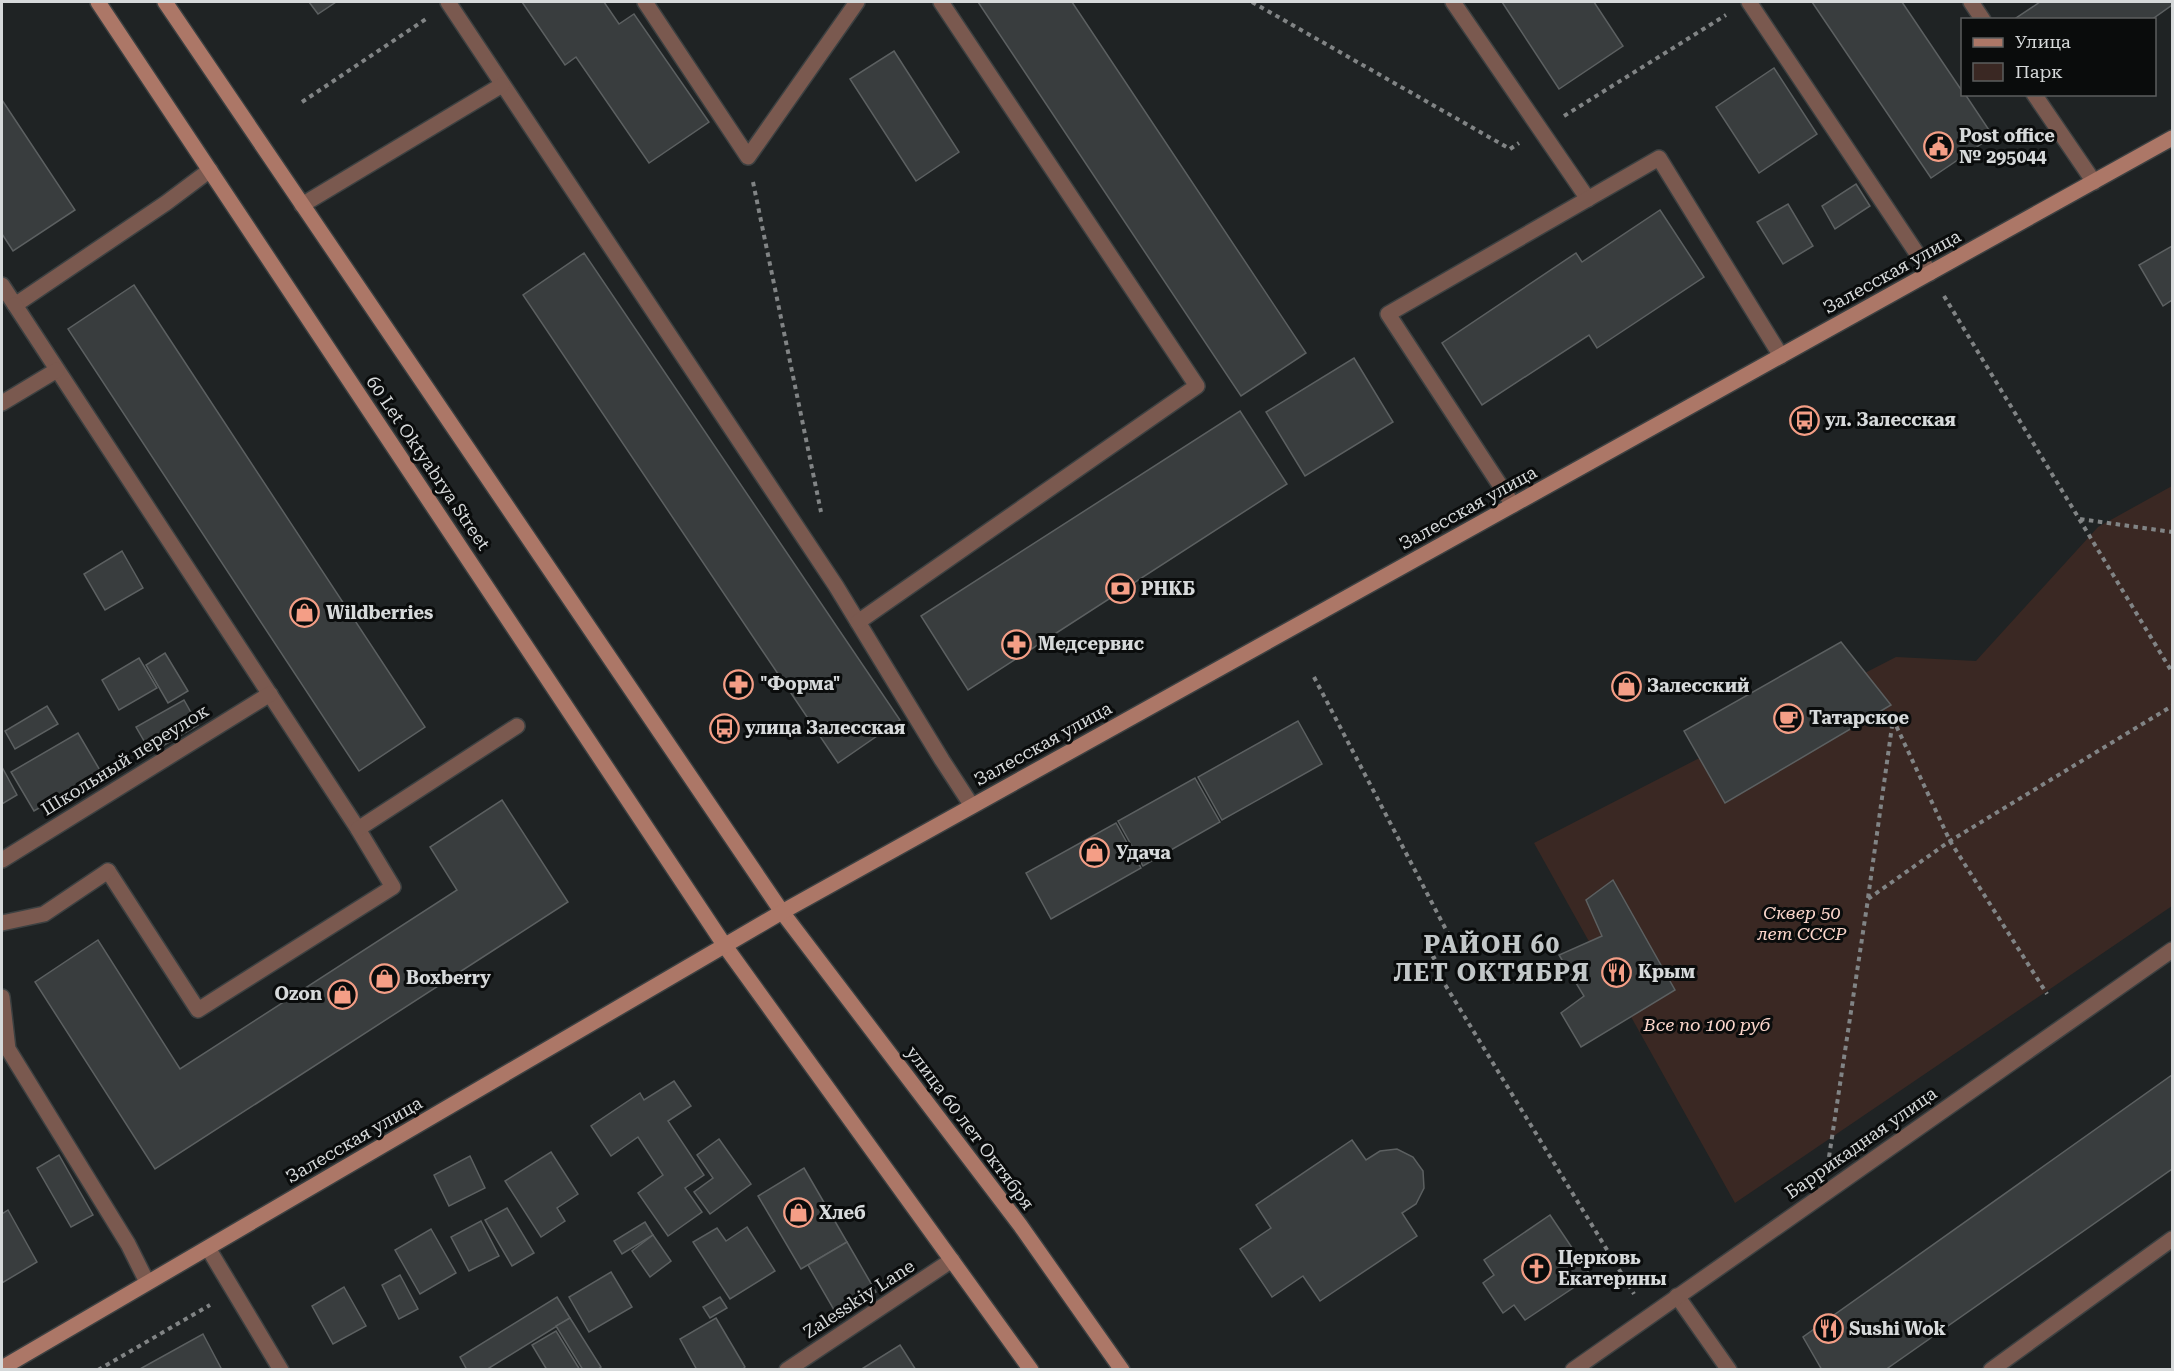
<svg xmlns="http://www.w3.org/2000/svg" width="2174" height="1371" font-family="'Roboto Serif',serif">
<rect width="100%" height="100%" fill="#1f2324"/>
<path fill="#3a2823" d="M2172,486V906L1735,1203L1534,843L1896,657L1976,661L2098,527Z"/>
<g fill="#393d3e" stroke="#5c6061" stroke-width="1.5">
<path d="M309,2H336L318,14Z"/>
<path d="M522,2H604L619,24L634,14L709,122L649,163L576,57L565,65Z"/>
<path d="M978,2H1072L1306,353L1241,396Z"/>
<path d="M1502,2H1594L1623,46L1559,89Z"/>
<path d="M1812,2H1902L1962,91V94H1965L1993,136L1931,178Z"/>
<path d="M2040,2H2172V5L2151,20H2013Z"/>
<path d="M894,51L959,152L916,181L850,79Z"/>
<path d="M1774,68L1817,134L1759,173L1716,107Z"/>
<path d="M2,100L75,210L13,251L2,234Z"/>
<path d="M1856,184L1870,206L1835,229L1822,206Z"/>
<path d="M1788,204L1813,246L1783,264L1757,222Z"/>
<path d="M1660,210L1704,277L1597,348L1589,335L1482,405L1442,343L1576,253L1582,262Z"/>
<path d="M2172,246V300L2163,306L2139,265Z"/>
<path d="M584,253L900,720L838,763L523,295Z"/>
<path d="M134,285L425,727L359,771L68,329Z"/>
<path d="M1354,358L1393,422L1305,476L1266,412Z"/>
<path d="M1240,411L1287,484L968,690L921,616Z"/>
<path d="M122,551L143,588L105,610L84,574Z"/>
<path d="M1841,642L1891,705L1725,803L1684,731Z"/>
<path d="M165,653L188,691L168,703L146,665Z"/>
<path d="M139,658L157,688L119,710L102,680Z"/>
<path d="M184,700L198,725L151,753L136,727Z"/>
<path d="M47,706L58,724L15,749L5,731Z"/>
<path d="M1298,721L1322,764L1222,820L1198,777Z"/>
<path d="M78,733L101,772L34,811L11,772Z"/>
<path d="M2,767L17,795L2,804Z"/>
<path d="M1195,778L1220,822L1143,866L1118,821Z"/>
<path d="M502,800L568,902L155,1169L35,982L98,940L180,1069L457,890L430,847Z"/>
<path d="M1116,823L1141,868L1051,919L1026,873Z"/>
<path d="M1613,880L1675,990L1581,1047L1561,1013L1584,996L1559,955L1602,936L1586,900Z"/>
<path d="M2172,1075V1169L1885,1370H1822L1803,1337Z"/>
<path d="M674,1081L691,1106L668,1121L704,1175L685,1188L702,1212L668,1236L638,1193L663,1175L638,1137L611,1156L591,1126L640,1093L644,1100Z"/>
<path d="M719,1139L751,1184L710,1214L694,1192L713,1178L697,1155Z"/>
<path d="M1352,1140L1366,1160L1380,1151L1397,1149L1413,1157L1423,1171L1424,1188L1416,1204L1402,1213L1417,1236L1320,1301L1303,1276L1272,1297L1240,1249L1271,1228L1256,1205Z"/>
<path d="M551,1152L578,1194L557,1208L565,1221L541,1237L505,1181Z"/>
<path d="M59,1155L93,1215L71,1227L37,1168Z"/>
<path d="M470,1156L485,1188L449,1206L434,1175Z"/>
<path d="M804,1168L847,1242L801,1269L758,1196Z"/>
<path d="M507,1208L534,1253L512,1266L485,1220Z"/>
<path d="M8,1210L37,1262L2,1283V1214Z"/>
<path d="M1550,1215L1591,1276L1525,1320L1514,1305L1503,1313L1483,1283L1494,1275L1484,1260Z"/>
<path d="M481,1221L499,1256L469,1271L451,1237Z"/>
<path d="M645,1222L653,1235L622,1254L614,1241Z"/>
<path d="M747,1227L775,1271L730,1299L693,1242L717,1228L726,1241Z"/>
<path d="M431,1229L456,1273L420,1294L395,1250Z"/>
<path d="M653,1235L671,1261L650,1277L632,1251Z"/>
<path d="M847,1242L876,1292L837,1315L808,1265Z"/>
<path d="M611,1272L632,1307L589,1332L569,1297Z"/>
<path d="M400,1275L418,1309L399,1319L382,1285Z"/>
<path d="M344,1287L366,1326L333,1344L312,1306Z"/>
<path d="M557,1297L570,1318L486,1370H467L460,1357Z"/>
<path d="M720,1297L727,1308L710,1318L703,1307Z"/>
<path d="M570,1318L601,1367L597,1370H583L556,1326Z"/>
<path d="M716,1318L745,1367L742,1370H697L680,1339Z"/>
<path d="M556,1331L580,1370H547L532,1345Z"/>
<path d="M203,1334L222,1370H138Z"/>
<path d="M900,1345L916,1370H860Z"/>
</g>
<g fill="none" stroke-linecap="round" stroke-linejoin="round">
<defs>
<g id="lane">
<path d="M448,2L836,586L942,760L972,806"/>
<path d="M645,2L748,157L857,2"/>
<path d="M1453,2L1588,199"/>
<path d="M1749,2L1930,273"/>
<path d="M1971,2L1983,20"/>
<path d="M2034,94L2094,182"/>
<path d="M302,205L502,85"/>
<path d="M2,285L15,305L166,203L210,170"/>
<path d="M15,305L358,829L393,887L198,1010L108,871"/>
<path d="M1513,505L1388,314L1659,158L1781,356"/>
<path d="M858,622L1197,386L941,2"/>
<path d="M358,829L517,726"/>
<path d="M2,997L8,1049L128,1244L147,1282"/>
<path d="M1677,1296L1729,1370"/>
<path d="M1991,1370L2172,1239"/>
</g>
<g id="street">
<path d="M2,403L57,370"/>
<path d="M2,860L270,694"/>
<path d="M2,923L44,914L108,871"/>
<path d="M208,1248L281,1370"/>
<path d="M787,1370L952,1260"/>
<path d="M1573,1370L2172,950"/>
</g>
<g id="secondary">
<path d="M98,2L725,946L1031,1370"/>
<path d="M165,2L782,912L1020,1225L1122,1370"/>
<path d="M2,1368L782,912L2172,138"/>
</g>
</defs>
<use href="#lane" stroke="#3c4041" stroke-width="18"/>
<use href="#street" stroke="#3c4041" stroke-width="18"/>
<use href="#secondary" stroke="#3c4041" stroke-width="18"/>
<g stroke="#818485" stroke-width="4" stroke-dasharray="4.5 4.5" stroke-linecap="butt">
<path d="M1252,2L1510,149L1519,143"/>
<path d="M302,102L426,19"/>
<path d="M1564,116L1726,15"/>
<path d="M753,182L821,512"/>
<path d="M1944,296L2172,672"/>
<path d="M2080,519L2172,532"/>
<path d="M1314,677L1454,945L1430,960L1634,1294"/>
<path d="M1868,898L1893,719L1950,841L2047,994"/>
<path d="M1829,1157L1868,899L1950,841L2172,706"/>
<path d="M98,1370L210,1305"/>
</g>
<use href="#lane" stroke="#7a594f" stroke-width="15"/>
<use href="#street" stroke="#7a594f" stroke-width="15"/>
<use href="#secondary" stroke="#ac7767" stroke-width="15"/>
</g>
<defs>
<symbol id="civic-ring" viewBox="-11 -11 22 22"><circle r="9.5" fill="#0a0c0c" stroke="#f49e86" stroke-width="1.5"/><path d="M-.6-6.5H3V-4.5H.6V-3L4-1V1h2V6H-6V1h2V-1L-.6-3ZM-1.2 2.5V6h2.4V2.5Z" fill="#f49e86"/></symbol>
<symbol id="bus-ring" viewBox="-11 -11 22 22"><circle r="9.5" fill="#0a0c0c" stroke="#f49e86" stroke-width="1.5"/><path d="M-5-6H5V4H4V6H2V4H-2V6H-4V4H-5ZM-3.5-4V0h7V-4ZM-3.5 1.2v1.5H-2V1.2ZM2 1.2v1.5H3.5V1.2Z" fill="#f49e86"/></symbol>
<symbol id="bank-ring" viewBox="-11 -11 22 22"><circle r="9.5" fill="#0a0c0c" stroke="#f49e86" stroke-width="1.5"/><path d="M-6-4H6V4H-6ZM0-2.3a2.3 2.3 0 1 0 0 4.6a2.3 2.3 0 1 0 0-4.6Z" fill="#f49e86"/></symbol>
<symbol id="shop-ring" viewBox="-11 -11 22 22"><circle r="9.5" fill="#0a0c0c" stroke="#f49e86" stroke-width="1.5"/><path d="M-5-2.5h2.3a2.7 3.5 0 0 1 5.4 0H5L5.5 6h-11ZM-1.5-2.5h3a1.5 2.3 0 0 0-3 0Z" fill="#f49e86"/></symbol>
<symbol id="pharmacy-ring" viewBox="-11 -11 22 22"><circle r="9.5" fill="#0a0c0c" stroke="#f49e86" stroke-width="1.5"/><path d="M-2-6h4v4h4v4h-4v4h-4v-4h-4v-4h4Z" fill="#f49e86"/></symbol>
<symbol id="cafe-ring" viewBox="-11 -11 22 22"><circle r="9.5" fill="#0a0c0c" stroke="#f49e86" stroke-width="1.5"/><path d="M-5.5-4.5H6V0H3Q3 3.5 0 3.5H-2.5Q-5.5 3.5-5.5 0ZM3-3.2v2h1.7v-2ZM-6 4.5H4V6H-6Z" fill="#f49e86"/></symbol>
<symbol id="restaurant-ring" viewBox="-11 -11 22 22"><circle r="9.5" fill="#0a0c0c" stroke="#f49e86" stroke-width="1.5"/><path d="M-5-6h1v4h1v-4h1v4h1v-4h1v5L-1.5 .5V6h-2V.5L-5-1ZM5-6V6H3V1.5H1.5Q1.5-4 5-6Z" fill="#f49e86"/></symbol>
<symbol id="church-ring" viewBox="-11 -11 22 22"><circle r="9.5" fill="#0a0c0c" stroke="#f49e86" stroke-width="1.5"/><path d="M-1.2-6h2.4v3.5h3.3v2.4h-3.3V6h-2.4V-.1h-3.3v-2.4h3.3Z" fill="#f49e86"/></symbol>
</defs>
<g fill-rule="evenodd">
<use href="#civic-ring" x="1922" y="130" width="33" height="33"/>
<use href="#bus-ring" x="1788" y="404" width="33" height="33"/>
<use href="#bank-ring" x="1104" y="572" width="33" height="33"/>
<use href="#shop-ring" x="288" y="596" width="33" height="33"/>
<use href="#pharmacy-ring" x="1000" y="628" width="33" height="33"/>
<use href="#pharmacy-ring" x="722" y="668" width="33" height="33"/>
<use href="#shop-ring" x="1610" y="670" width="33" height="33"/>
<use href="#cafe-ring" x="1772" y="702" width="33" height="33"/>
<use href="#bus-ring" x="708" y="712" width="33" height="33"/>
<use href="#shop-ring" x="1078" y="836" width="33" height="33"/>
<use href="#restaurant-ring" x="1600" y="956" width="33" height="33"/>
<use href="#shop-ring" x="368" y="962" width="33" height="33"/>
<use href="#shop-ring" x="326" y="978" width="33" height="33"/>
<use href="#shop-ring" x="782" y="1196" width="33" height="33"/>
<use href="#church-ring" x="1520" y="1252" width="33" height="33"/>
<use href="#restaurant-ring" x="1812" y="1312" width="33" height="33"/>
</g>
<g text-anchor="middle" stroke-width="6" stroke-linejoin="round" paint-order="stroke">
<g font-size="18" font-weight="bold" fill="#d6d9da" stroke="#0a0c0c" text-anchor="start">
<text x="1959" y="142">Post office<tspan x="1959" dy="21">№ 295044</tspan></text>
<text x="1825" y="426">ул. Залесская</text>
<text x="1141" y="595">РНКБ</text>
<text x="326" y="619">Wildberries</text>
<text x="1038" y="650">Медсервис</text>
<text x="760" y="690">"Форма"</text>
<text x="1647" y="692">Залесский</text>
<text x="1809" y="724">Татарское</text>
<text x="745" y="734">улица Залесская</text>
<text x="1116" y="859">Удача</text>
<text x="1638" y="978">Крым</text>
<text x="406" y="984">Boxberry</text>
<text x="322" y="1000" text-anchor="end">Ozon</text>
<text x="819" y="1219">Хлеб</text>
<text x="1558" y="1264">Церковь<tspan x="1558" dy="21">Екатерины</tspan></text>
<text x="1849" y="1335">Sushi Wok</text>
</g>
<g font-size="18" fill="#d6d9da" stroke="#0a0c0c">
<text transform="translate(1892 272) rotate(-29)" y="6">Залесская улица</text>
<text transform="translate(428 463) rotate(56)" y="6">60 Let Oktyabrya Street</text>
<text transform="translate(1468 508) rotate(-29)" y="6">Залесская улица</text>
<text transform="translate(1043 744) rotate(-29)" y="6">Залесская улица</text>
<text transform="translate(125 760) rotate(-32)" y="6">Школьный переулок</text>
<text transform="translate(970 1128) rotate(53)" y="6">улица 60 лет Октября</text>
<text transform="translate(354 1140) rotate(-30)" y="6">Залесская улица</text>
<text transform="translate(1861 1143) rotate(-35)" y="6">Баррикадная улица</text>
<text transform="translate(859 1299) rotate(-33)" y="6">Zalesskiy Lane</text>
</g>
<g font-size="18" font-style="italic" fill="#fcd6cb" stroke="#0a0c0c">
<text x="1802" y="919">Сквер 50<tspan x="1802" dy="21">лет СССР</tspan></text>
<text x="1707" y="1031">Все по 100 руб</text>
</g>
<g font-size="24" font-weight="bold" letter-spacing="1.5" fill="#c1c6c7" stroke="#0a0c0c">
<text x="1492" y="953">РАЙОН 60<tspan x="1492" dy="28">ЛЕТ ОКТЯБРЯ</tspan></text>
</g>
</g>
<rect width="2174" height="1371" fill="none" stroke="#d6d9da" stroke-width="6"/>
<rect x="1961" y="18" width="195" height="78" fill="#0a0c0c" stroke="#5c5e5e" stroke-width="1.5"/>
<rect x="1973" y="38" width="30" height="9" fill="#ac7767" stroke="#5c5e5e" stroke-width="1.5"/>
<text x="2015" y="48" font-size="18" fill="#d6d9da">Улица</text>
<rect x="1973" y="63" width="30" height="18" fill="#3a2823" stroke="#5c5e5e" stroke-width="1.5"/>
<text x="2015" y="78" font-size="18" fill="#d6d9da">Парк</text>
</svg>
